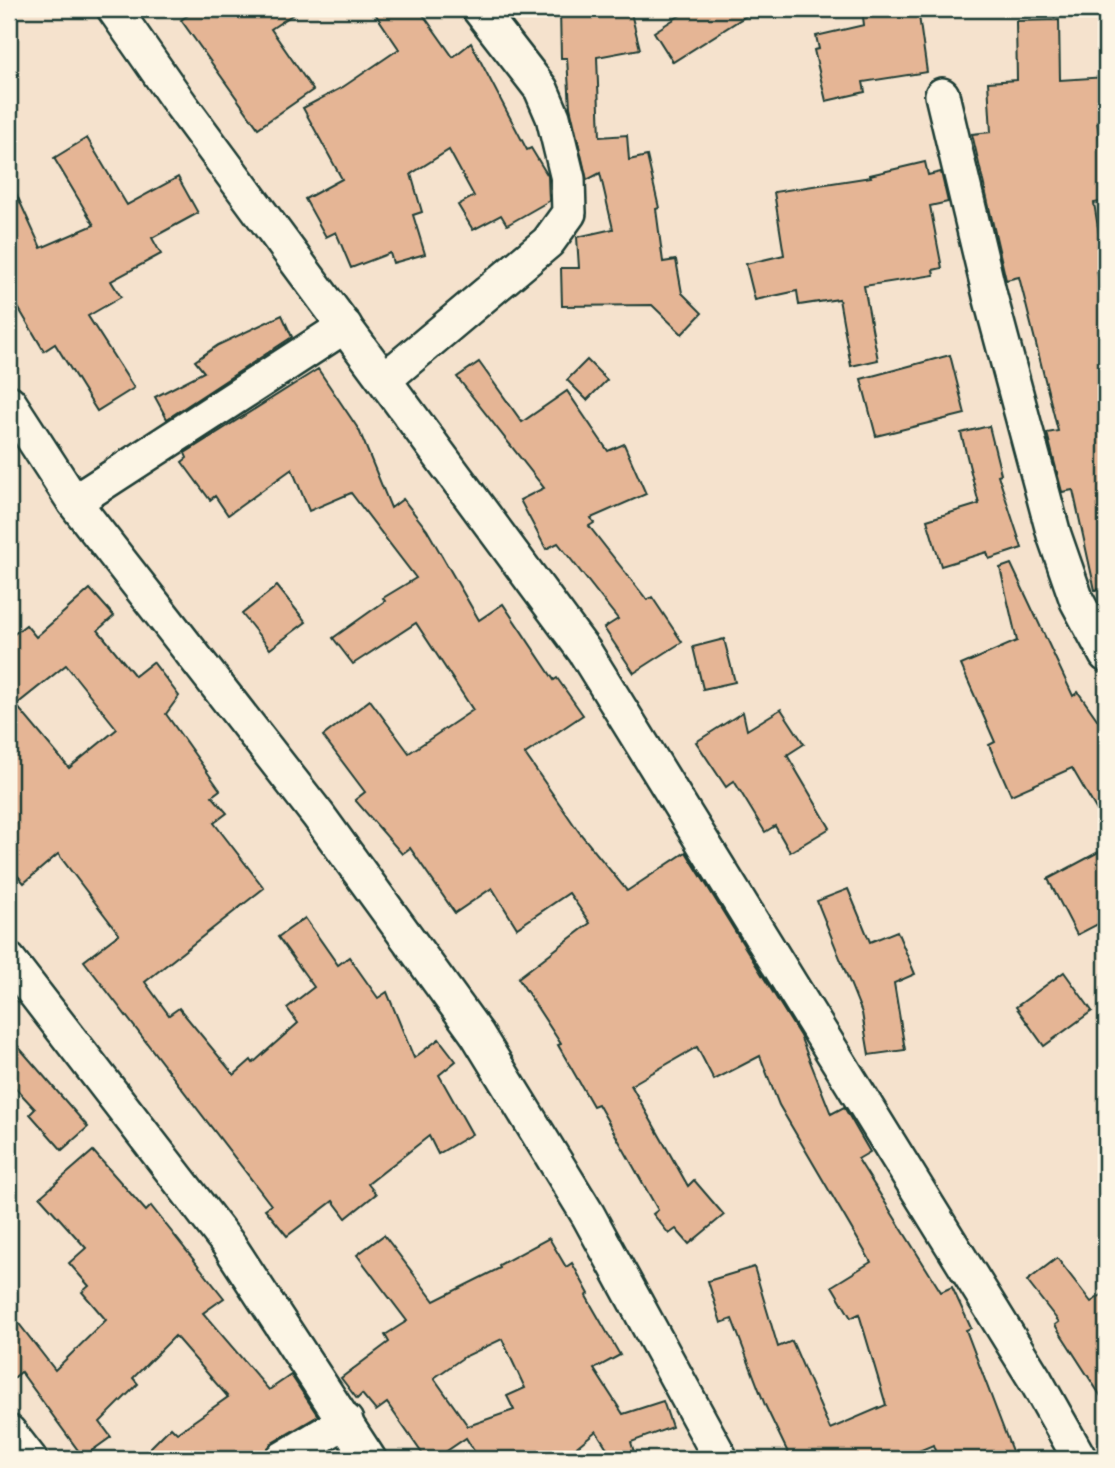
<svg xmlns="http://www.w3.org/2000/svg" width="1115" height="1468" font-family="'Playpen Sans',sans-serif">
<rect width="100%" height="100%" fill="#f5e2cd"/>
<filter id="ink" filterUnits="userSpaceOnUse"><feTurbulence type="fractalNoise" baseFrequency=".0143" numOctaves="2"/><feDisplacementMap in="SourceGraphic" scale="14" xChannelSelector="R" yChannelSelector="G"/><feConvolveMatrix kernelMatrix="1 2 1 2 8 2 1 2 1" color-interpolation-filters="sRGB"/></filter>
<g filter="url(#ink)">
<g fill="#e5b595" stroke="#1f3d34" stroke-width="2" fill-rule="evenodd">
<path d="M197,9H301L271,29L313,90L258,128L181,20Z"/>
<path d="M372,9H419L453,57L471,43L527,150L531,148L548,176L549,201L507,225L501,215L473,230L458,205L474,196L449,150L411,174L422,212L413,215L425,254L393,263L390,253L351,268L336,232L326,237L305,199L342,179L303,108L343,87L399,49Z"/>
<path d="M560,9H630L640,49L597,57L600,137L627,135L629,160L647,156L659,208L656,209L663,262L676,260L682,293L702,313L682,334L652,305L562,306L561,268H579L577,237L613,229L600,173L587,180L570,107L567,58H561Z"/>
<path d="M690,9H757L673,62L654,32Z"/>
<path d="M862,9H918L927,72L863,82L865,92L826,101L814,50L819,49L816,36L864,25Z"/>
<path d="M1059,20L1060,80L1106,77V120L1097,121L1106,179V201L1094,203L1105,270L1097,271L1106,315V588L1095,590L1073,490L1062,492L1047,433L1058,431L1019,277L1006,280L972,134L991,132L988,82L1017,80L1016,21Z"/>
<path d="M87,138L127,205L178,177L198,213L152,238L161,254L111,281L121,297L88,316L134,388L97,411L55,344L44,351L9,292V178L41,248L94,225L54,158Z"/>
<path d="M925,162L928,175L941,172L948,202L930,206L942,268L933,270L934,275L864,286L878,360L851,366L839,299L799,305L797,291L755,300L746,264L784,255L774,192L871,177L870,175Z"/>
<path d="M282,315L292,337L167,419L155,397L204,372L195,361L218,345Z"/>
<path d="M950,355L965,414L876,436L861,379Z"/>
<path d="M587,360L607,380L587,400L567,380Z"/>
<path d="M479,362L522,422L567,391L608,451L624,444L646,494L591,518L594,523L589,526L647,600L652,597L682,642L634,673L604,628L618,619L558,543L546,549L520,500L544,488L457,377Z"/>
<path d="M318,369L359,430L391,508L403,499L427,530L479,620L503,604L554,680L557,678L583,715L525,754L579,832L627,891L686,852L800,1036L831,1114L844,1107L870,1152L858,1159L941,1292L952,1287L971,1328L966,1330L1015,1459H938L933,1445L900,1459H791L765,1405L732,1319L721,1323L708,1281L754,1267L778,1347L792,1341L830,1429L886,1405L859,1314L851,1318L832,1286L871,1262L779,1105L760,1056L714,1080L697,1047L631,1085L688,1186L694,1180L724,1215L689,1244L676,1229L669,1234L653,1214L658,1210L598,1104L593,1106L558,1045L561,1044L518,978L590,923L569,893L517,928L492,888L455,913L410,848L402,854L355,800L365,792L323,736L370,700L409,753L473,710L416,623L353,664L333,638L385,601L383,598L416,578L351,493L309,511L292,469L228,515L215,496L210,500L182,462L187,458L185,453Z"/>
<path d="M989,426L1001,474L998,475L1022,548L989,559L987,552L941,566L927,520L979,504L961,433Z"/>
<path d="M1011,564L1073,696L1078,692L1106,732V826L1072,768L1011,795L989,745L995,742L961,665L1017,641L1000,568Z"/>
<path d="M277,586L306,622L270,649L242,614Z"/>
<path d="M90,589L114,616L98,630L135,676L153,662L179,696L166,714L220,790L212,796L227,813L214,823L264,888L145,982L169,1015L179,1008L234,1075L251,1060L253,1063L298,1023L287,1008L314,987L278,937L305,918L338,965L349,957L378,998L387,992L414,1058L439,1039L456,1061L439,1075L472,1134L438,1154L429,1136L368,1184L376,1194L346,1218L333,1201L287,1236L265,1209L271,1205L84,961L119,934L58,854L24,883L9,866V638L26,625L36,637ZM66,665L117,729L69,768L16,705Z"/>
<path d="M724,639L735,682L703,689L693,647Z"/>
<path d="M781,709L804,744L787,755L830,828L790,852L775,826L765,832L734,781L726,787L696,742L743,712L747,730Z"/>
<path d="M1106,848V920L1077,935L1048,879Z"/>
<path d="M848,889L870,942L897,931L915,974L894,983L905,1050L869,1055L862,1013L817,901Z"/>
<path d="M1064,972L1092,1011L1044,1046L1016,1007Z"/>
<path d="M9,1036L88,1127L62,1150L30,1114L35,1109L9,1081Z"/>
<path d="M93,1151L146,1211L151,1206L224,1298L203,1313L269,1390L291,1375L318,1416L272,1443L263,1459H139L171,1427L177,1433L228,1397L175,1336L133,1378L138,1384L100,1422L111,1437L83,1457L21,1372L9,1382V1311L55,1370L106,1320L82,1292L89,1286L69,1263L86,1248L40,1197Z"/>
<path d="M384,1235L434,1301L500,1268L499,1265L549,1238L566,1267L572,1263L589,1294L586,1296L620,1355L594,1369L623,1414L663,1401L672,1427L631,1442L636,1459H614L596,1431L562,1459H479L466,1438L435,1459H426L387,1403L376,1411L362,1394L357,1399L341,1378L389,1342L385,1335L407,1321L357,1255ZM502,1339L525,1388L507,1396L514,1410L468,1426L434,1378L464,1357Z"/>
<path d="M1057,1258L1091,1302L1106,1292V1404L1055,1325L1059,1322L1027,1281Z"/>
</g>
<g fill="none" stroke-linecap="round" stroke-linejoin="round">
<defs>
<g id="minor">
<path d="M114,9L181,105L585,652L1036,1381L1080,1459"/>
<path d="M942,95L990,296L1054,535L1077,601L1106,655"/>
<path d="M385,379L548,242L569,213L568,179L553,117L541,89L479,9"/>
<path d="M9,402L74,502L318,815L477,1034L588,1215L721,1459"/>
<path d="M74,502L345,326"/>
<path d="M9,960L229,1245L369,1459"/>
<path d="M9,1432L30,1459"/>
<path d="M282,1459L346,1421"/>
</g>
</defs>
<use href="#minor" stroke="#1f3d34" stroke-width="38"/>
<use href="#minor" stroke="#fcf5e5" stroke-width="33"/>
</g>
</g>
<rect width="1115" height="1468" fill="none" stroke="#fcf5e5" stroke-width="35"/>
<rect x="18" y="18" width="1080" height="1433" fill="none" stroke="#1f3d34" stroke-width="2.5" filter="url(#ink)"/>
</svg>
